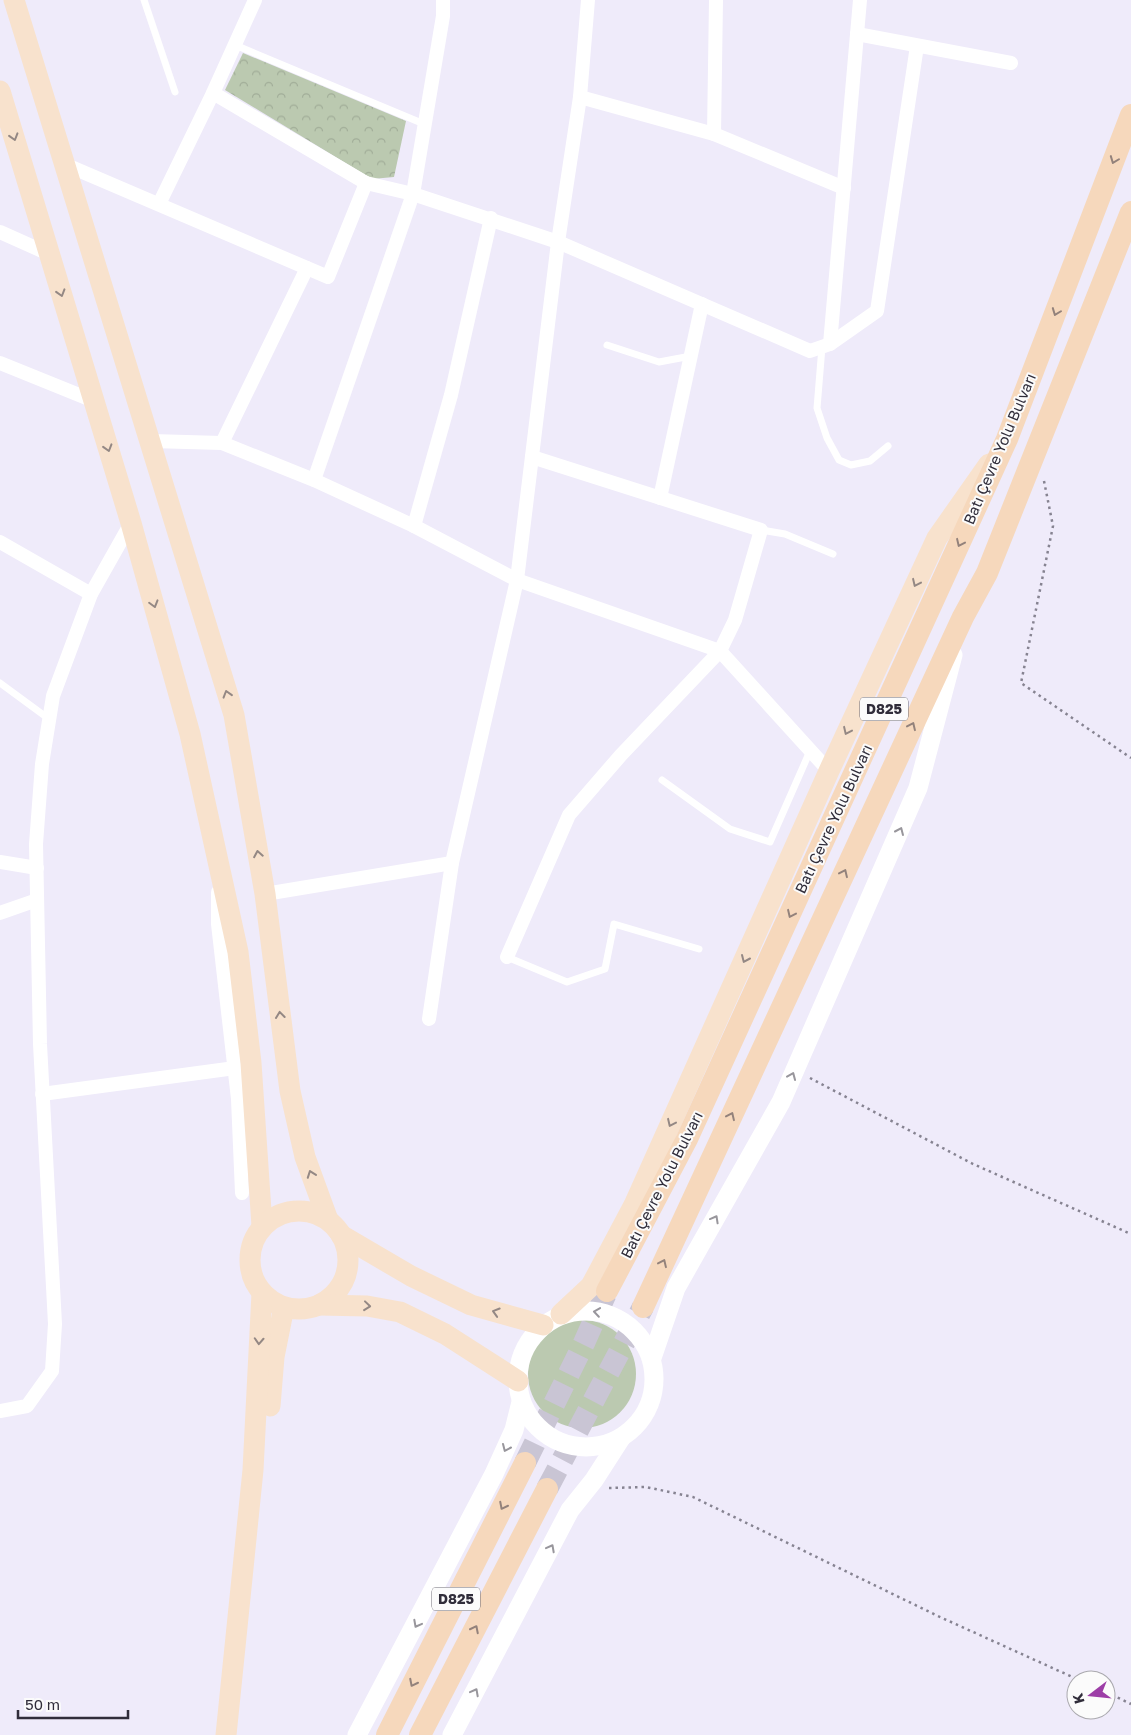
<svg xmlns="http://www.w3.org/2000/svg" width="1131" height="1735" font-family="'Golos Text',sans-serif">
<defs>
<pattern id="forest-crowns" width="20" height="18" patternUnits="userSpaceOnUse" patternTransform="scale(1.25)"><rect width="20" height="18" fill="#bbc9b0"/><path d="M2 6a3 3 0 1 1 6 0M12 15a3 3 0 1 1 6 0" fill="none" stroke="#a1ad98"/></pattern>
</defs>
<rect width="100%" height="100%" fill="#efebfa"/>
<circle fill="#bbc9b0" cx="582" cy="1374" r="54"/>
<path fill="url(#forest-crowns)" d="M243,53L406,121L394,177L372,179L225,90Z"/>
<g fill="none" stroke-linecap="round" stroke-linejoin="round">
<g stroke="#c9c5d4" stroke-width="22" stroke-dasharray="22 11" stroke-linecap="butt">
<path d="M525,1463L584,1343L607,1291"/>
<path d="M547,1489L643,1307"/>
</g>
<g stroke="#868391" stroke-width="2.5" stroke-dasharray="2.5 4" stroke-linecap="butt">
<path d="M1044,481L1053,526L1021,683L1131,758"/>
<path d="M810,1078L973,1164L1131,1234"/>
<path d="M609,1488L646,1487L693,1497L940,1617L1079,1680"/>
<path d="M1106,1692L1131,1704"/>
</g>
<g stroke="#fff" stroke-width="7">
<path d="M144,0L175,92"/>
<path d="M235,45L424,124"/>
<path d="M607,345L659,362L691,356"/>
<path d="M822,347L817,408L827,438L839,460L851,465L870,461L888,446"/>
<path d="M761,530L785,534L833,554"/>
<path d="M0,683L49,719"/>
<path d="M662,780L730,829L770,842L810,751"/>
<path d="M507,957L567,982L605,969L614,924L699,949"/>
</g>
<g stroke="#fff" stroke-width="14">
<path d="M857,34L1011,63"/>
<path d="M213,93L366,183L413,194L558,242L810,351L830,344L877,311L917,46"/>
<path d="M580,97L714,134L844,188"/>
<path d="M714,134L716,0"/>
<path d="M64,164L328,277L366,183"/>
<path d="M159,204L213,93L255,0"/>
<path d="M0,232L49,254"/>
<path d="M830,344L860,0"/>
<path d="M0,363L94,401"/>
<path d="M151,441L222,443L314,480L414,526L517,580L720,651L829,771"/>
<path d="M222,443L307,268"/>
<path d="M314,480L413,194L443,16V0"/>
<path d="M660,498L702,304"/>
<path d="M414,526L451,395L491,218"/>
<path d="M0,542L91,594"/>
<path d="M0,862L37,868"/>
<path d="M218,892V924L238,1099L242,1193"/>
<path d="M265,894L452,863"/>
<path d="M0,913L37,900"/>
<path d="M507,957L569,815L621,755L720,651L735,620L761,530L532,457"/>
<path d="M429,1019L452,863L517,580L558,242L580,97L588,0"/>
<path d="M42,1094L235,1068"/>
<path d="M0,1411L27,1406L52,1371L55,1324L40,1044L36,844L42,764L53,696L91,594L131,523"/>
</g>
<g stroke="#fff" stroke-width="19">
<circle cx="586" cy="1379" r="68"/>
<path d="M652,1358L676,1288L781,1102L918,788L953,655"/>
<path d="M357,1735L494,1474L514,1430L521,1402"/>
<path d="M452,1735L570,1510L594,1480L621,1438"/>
</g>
<g stroke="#f8e2cd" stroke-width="21">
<path d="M14,0L234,715L265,894L290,1091L305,1157L328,1220"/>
<path d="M0,91L131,523L190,734L238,952L251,1063L262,1226"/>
<circle cx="299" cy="1260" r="49"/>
<path d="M341,1235L411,1276L471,1305L543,1325"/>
<path d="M319,1305L367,1306L400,1312L445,1334L518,1381"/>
<path d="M561,1314L591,1286L634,1205L829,771L937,538L989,464"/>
<path d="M270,1406L274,1357L284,1307"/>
<path d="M226,1735L253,1470L262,1293"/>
</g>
<g stroke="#f6d8bc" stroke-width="22">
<path d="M607,1291L687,1139L1007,439L1131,115"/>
<path d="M643,1307L963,617L987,573L1131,212"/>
<path d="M387,1735L525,1463"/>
<path d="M420,1735L547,1489"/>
</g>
</g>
<defs><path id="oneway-chevron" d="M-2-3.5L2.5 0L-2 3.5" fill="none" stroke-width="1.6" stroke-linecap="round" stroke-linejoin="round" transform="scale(1.25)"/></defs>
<g stroke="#948884">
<use href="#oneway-chevron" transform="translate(14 137) rotate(73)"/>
<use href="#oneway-chevron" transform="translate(61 293) rotate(73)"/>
<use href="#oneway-chevron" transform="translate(108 448) rotate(73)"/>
<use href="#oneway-chevron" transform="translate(916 583) rotate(115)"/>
<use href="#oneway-chevron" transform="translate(154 604) rotate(74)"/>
<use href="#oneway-chevron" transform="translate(227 694) rotate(-107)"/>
<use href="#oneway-chevron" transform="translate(847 731) rotate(115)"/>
<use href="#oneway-chevron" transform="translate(258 854) rotate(-100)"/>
<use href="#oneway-chevron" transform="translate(745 959) rotate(114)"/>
<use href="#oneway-chevron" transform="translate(280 1015) rotate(-97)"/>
<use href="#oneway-chevron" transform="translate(671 1123) rotate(115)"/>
<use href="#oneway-chevron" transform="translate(311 1174) rotate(-110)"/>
<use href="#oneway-chevron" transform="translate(367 1306) rotate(6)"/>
<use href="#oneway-chevron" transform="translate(496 1312) rotate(-163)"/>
<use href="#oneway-chevron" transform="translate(259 1341) rotate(93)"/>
</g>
<g stroke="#93827b">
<use href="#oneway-chevron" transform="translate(1114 160) rotate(111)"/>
<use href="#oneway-chevron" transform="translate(1056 312) rotate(111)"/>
<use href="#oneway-chevron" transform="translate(960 543) rotate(115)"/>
<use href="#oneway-chevron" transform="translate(912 726) rotate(-65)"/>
<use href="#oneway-chevron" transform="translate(844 873) rotate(-65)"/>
<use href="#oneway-chevron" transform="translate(791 914) rotate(115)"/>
<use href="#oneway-chevron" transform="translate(731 1116) rotate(-65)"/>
<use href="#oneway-chevron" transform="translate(663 1263) rotate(-65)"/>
<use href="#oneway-chevron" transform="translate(503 1506) rotate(117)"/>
<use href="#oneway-chevron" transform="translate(475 1629) rotate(-63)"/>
<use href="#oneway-chevron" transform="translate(413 1683) rotate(117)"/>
</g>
<g stroke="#98969c">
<use href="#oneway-chevron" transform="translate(900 831) rotate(-66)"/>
<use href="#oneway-chevron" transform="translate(792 1076) rotate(-67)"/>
<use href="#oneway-chevron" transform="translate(715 1219) rotate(-61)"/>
<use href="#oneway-chevron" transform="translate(597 1312) rotate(-172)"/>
<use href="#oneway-chevron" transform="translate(506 1448) rotate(114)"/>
<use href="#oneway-chevron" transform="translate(551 1548) rotate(-62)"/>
<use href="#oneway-chevron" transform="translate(417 1624) rotate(118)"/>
<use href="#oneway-chevron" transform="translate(475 1692) rotate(-62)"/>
</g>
<g text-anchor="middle" stroke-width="4" stroke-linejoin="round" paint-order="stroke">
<g fill="#fbfbfb" stroke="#6d6b74" stroke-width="1">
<rect x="860" y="697.5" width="48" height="23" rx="4"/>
<rect x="432" y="1587.5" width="48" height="23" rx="4"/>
</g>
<g font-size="14" font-weight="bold" fill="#302d3a">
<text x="884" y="714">D825</text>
<text x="456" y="1604">D825</text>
</g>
<g font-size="15" fill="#302d3a" stroke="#fbfbfb">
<text transform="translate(1000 449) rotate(-67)" y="5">Batı Çevre Yolu Bulvarı</text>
<text transform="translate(834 819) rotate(-65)" y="5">Batı Çevre Yolu Bulvarı</text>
<text transform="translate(662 1185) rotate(-63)" y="5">Batı Çevre Yolu Bulvarı</text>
</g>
</g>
<g transform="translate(1091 1695) rotate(254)"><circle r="24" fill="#fbfbfb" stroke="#aaa9ae"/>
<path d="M0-4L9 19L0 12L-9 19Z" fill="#9d3ea7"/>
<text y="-8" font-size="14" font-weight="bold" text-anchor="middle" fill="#302d3a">K</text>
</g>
<path d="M18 1710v8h110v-8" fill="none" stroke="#302d3a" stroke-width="2.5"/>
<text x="25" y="1710" font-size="15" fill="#302d3a" stroke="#fbfbfb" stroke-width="4" paint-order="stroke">50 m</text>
</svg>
